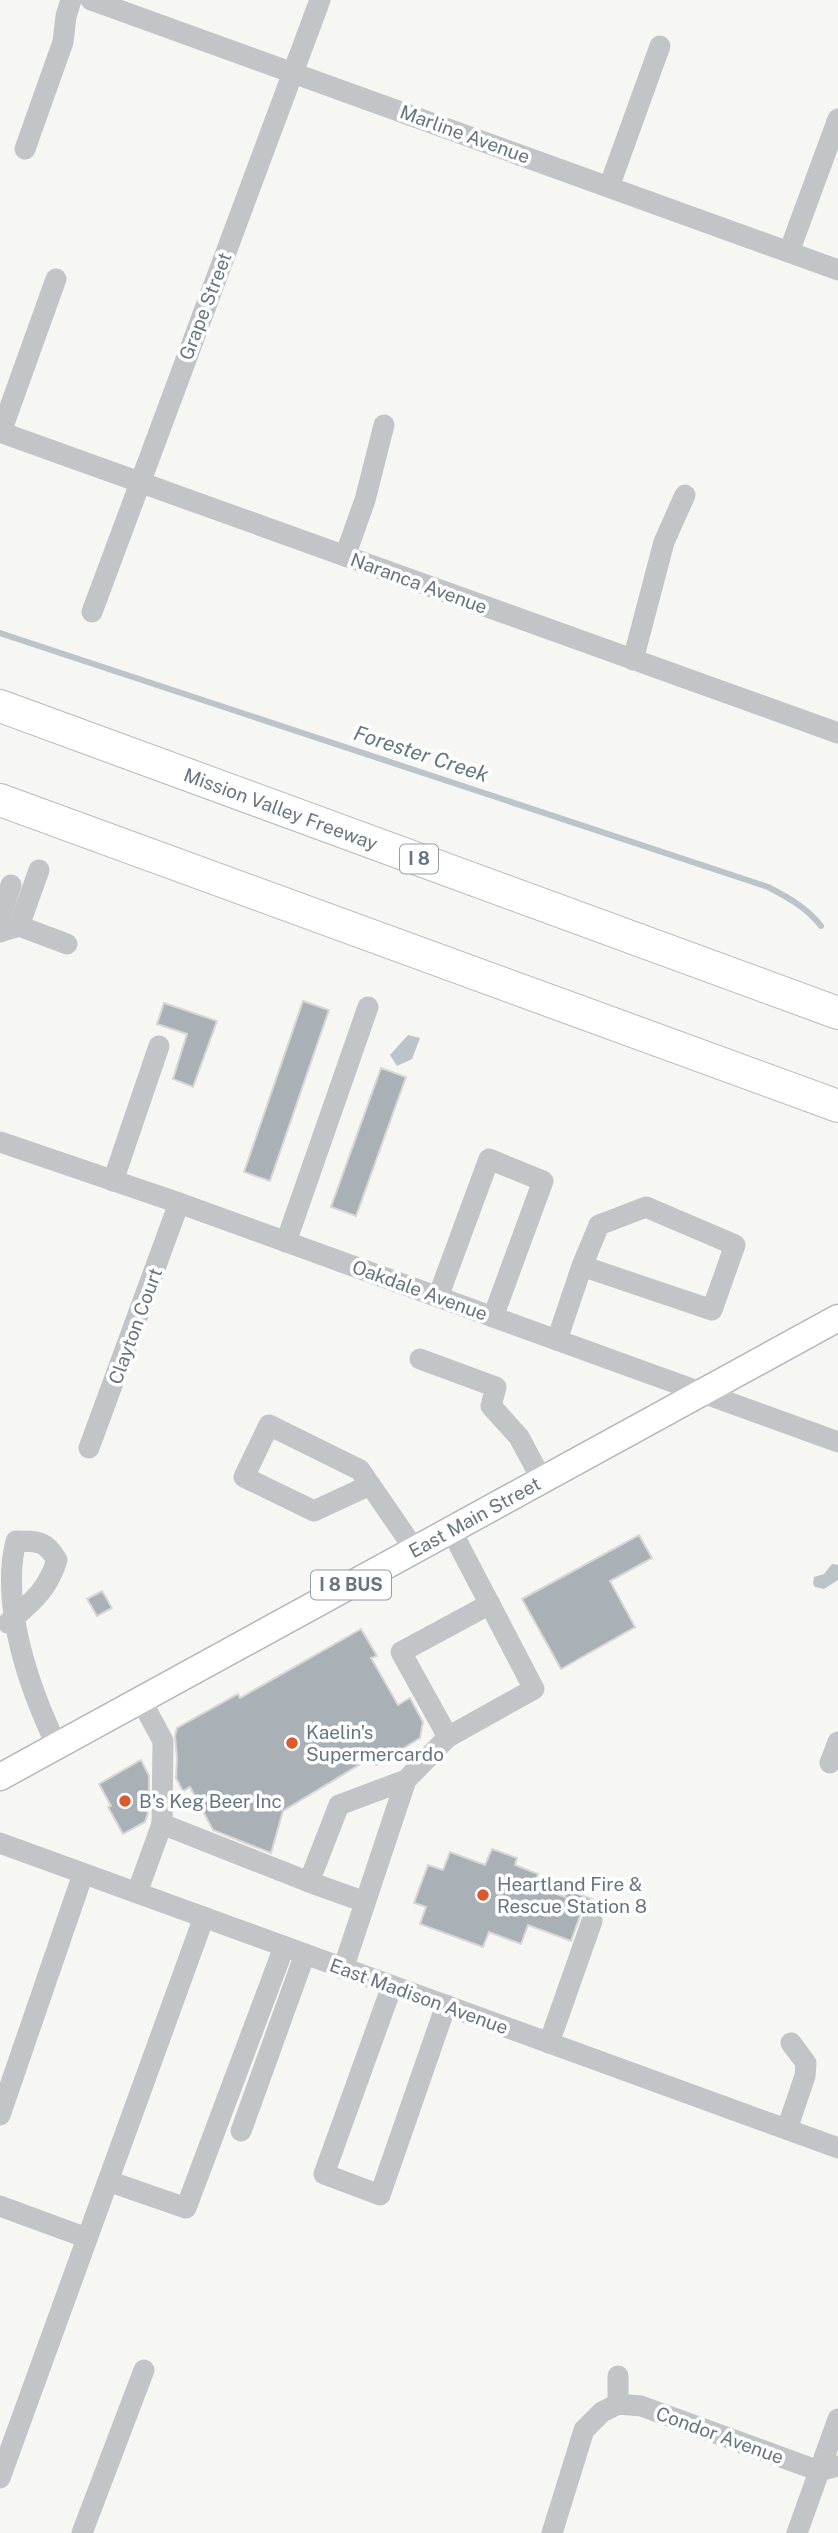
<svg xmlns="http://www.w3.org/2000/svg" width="838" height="2533" font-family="'Public Sans',sans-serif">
<rect width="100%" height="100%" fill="#f6f6f3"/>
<g fill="#bbc5c9">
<path d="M408,1035L420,1038L412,1059L397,1066L390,1055Z"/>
<path d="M832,1564L838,1565V1580L824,1589L815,1587L813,1584L814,1577L824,1574Z"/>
</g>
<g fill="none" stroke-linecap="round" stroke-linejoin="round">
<path stroke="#bbc5c9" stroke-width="6" d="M0,633L768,887C789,898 806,907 821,926"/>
</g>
<g fill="#aab1b6" stroke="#d7d7d5" stroke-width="2">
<path d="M303,1001L329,1010L270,1181L244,1172Z"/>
<path d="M164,1003L217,1021L193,1087L173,1079L187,1034L157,1024Z"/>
<path d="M381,1068L406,1077L356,1216L331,1207Z"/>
<path d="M639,1535L652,1558L610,1581L635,1627L561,1669L522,1599Z"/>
<path d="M102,1591L112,1608L97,1616L87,1599Z"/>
<path d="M361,1629L377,1656L371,1658L398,1705L410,1698L423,1722L420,1738L376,1765L372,1757L283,1811L271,1853L213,1830L190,1787L183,1791L176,1778L177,1759L175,1736L177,1728L238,1694L240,1698Z"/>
<path d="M141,1760L149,1776V1791L139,1797L148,1813L145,1822L123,1834L108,1807L111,1806L99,1784Z"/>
<path d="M492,1849L517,1858L515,1865L538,1874L534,1886L565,1897L568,1890L594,1900L591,1908L584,1911L580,1916L571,1941L528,1925L521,1944L489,1932L483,1947L420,1924L426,1907L414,1903L428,1865L443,1870L450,1852L485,1865Z"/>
</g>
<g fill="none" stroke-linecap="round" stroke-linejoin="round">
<defs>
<g id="major">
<path id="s1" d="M0,1777L838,1318"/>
</g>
<g id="highway">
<path id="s2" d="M0,706L838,1013"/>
<path d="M0,800L838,1106"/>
</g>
</defs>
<use href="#major" stroke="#b4b8bc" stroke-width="29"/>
<use href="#highway" stroke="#b6b9bc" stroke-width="34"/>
<g stroke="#c1c5c8" stroke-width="21">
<path d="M91,0L838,270"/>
<path d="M25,149L63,42L66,16L71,0"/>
<path d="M609,187L660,46"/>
<path d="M789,252L838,119"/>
<path d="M0,432L838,733"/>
<path d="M1,432L56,279"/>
<path d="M345,556L365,500L384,425"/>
<path d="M92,612L320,0"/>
<path d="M633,660L664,542L685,495"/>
<path d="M0,918L11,885"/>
<path d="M19,926L39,870"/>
<path d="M0,932L19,926L67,944"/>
<path d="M0,1142L179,1203L838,1442"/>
<path d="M113,1181L159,1046"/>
<path d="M286,1242L368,1007"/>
<path d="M438,1297L489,1159L543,1181L493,1317"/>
<path d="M557,1340L582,1266L599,1225L646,1207L735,1245L712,1310L582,1266"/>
<path d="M420,1359L496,1387L491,1406L519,1437L542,1480"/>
<path d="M89,1448L179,1203"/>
<path d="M370,1485L314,1511L244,1477L269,1425L360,1470L415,1550"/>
<path d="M8,1623C32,1602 47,1591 57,1560C46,1541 38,1541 16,1541C0,1605 29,1688 57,1746"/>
<path d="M141,1700L163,1741L162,1824L309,1882"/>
<path d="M448,1737L401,1652L490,1604"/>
<path d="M830,1763L838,1742"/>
<path d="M0,1843L838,2148"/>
<path d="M137,1893L162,1824"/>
<path d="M365,1902L309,1882L339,1805L406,1780"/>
<path d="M343,1969L406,1780L448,1737L534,1689L451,1530"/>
<path d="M392,1986L324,2174L380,2195L446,2005"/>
<path d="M549,2043L592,1921"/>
<path d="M0,2115L83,1874"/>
<path d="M787,2129L805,2076L806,2063L791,2043"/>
<path d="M241,2131L305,1954"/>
<path d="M108,2181L186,2208L284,1947"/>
<path d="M0,2206L87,2238"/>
<path d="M618,2404V2376"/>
<path d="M0,2478L204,1917"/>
<path d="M82,2533L144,2370"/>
<path d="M552,2533L584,2430L602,2412L618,2404L641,2406L819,2471L838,2466"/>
<path d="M797,2533L838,2419"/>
</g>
<use href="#major" stroke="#fff" stroke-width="26"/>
<use href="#highway" stroke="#fff" stroke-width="32"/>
</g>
<g fill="#db592d" stroke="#fff" stroke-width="2.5">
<circle cx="292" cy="1743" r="7"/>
<circle cx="125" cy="1801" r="7"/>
<circle cx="483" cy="1895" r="7"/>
</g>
<g text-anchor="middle" stroke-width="7" stroke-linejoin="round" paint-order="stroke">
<g fill="#fff" stroke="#949ea8" stroke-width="2">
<rect x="400" y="844.5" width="38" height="29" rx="5"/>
<rect x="311" y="1570.5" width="80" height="29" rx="5"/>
</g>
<g font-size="18" font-weight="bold" fill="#667582">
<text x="419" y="865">I 8</text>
<text x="351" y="1591">I 8 BUS</text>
</g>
<g font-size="19" fill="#667582" stroke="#fff">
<text transform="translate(465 134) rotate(20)" y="7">Marline Avenue</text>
<text transform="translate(205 306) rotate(-69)" y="7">Grape Street</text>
<text transform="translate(419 583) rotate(20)" y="7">Naranca Avenue</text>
<text dy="7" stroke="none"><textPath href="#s2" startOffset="299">Mission Valley Freeway</textPath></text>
<text transform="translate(420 1290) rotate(20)" y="7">Oakdale Avenue</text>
<text transform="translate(135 1326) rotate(-70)" y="7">Clayton Court</text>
<text dy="7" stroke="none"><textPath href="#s1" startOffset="541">East Main Street</textPath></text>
<text transform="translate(419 1996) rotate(20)" y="7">East Madison Avenue</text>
<text transform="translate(720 2435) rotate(20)" y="7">Condor Avenue</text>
</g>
<g font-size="19" fill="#667582" stroke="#fff" text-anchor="start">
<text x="306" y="1739">Kaelin's<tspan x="306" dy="22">Supermercardo</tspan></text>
<text x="139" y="1808">B's Keg Beer Inc</text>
<text x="497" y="1891">Heartland Fire &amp;<tspan x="497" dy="22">Rescue Station 8</tspan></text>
</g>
<g font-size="21" font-style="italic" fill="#62777f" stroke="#fff">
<text transform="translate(421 754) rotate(18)" y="7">Forester Creek</text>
</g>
</g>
</svg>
